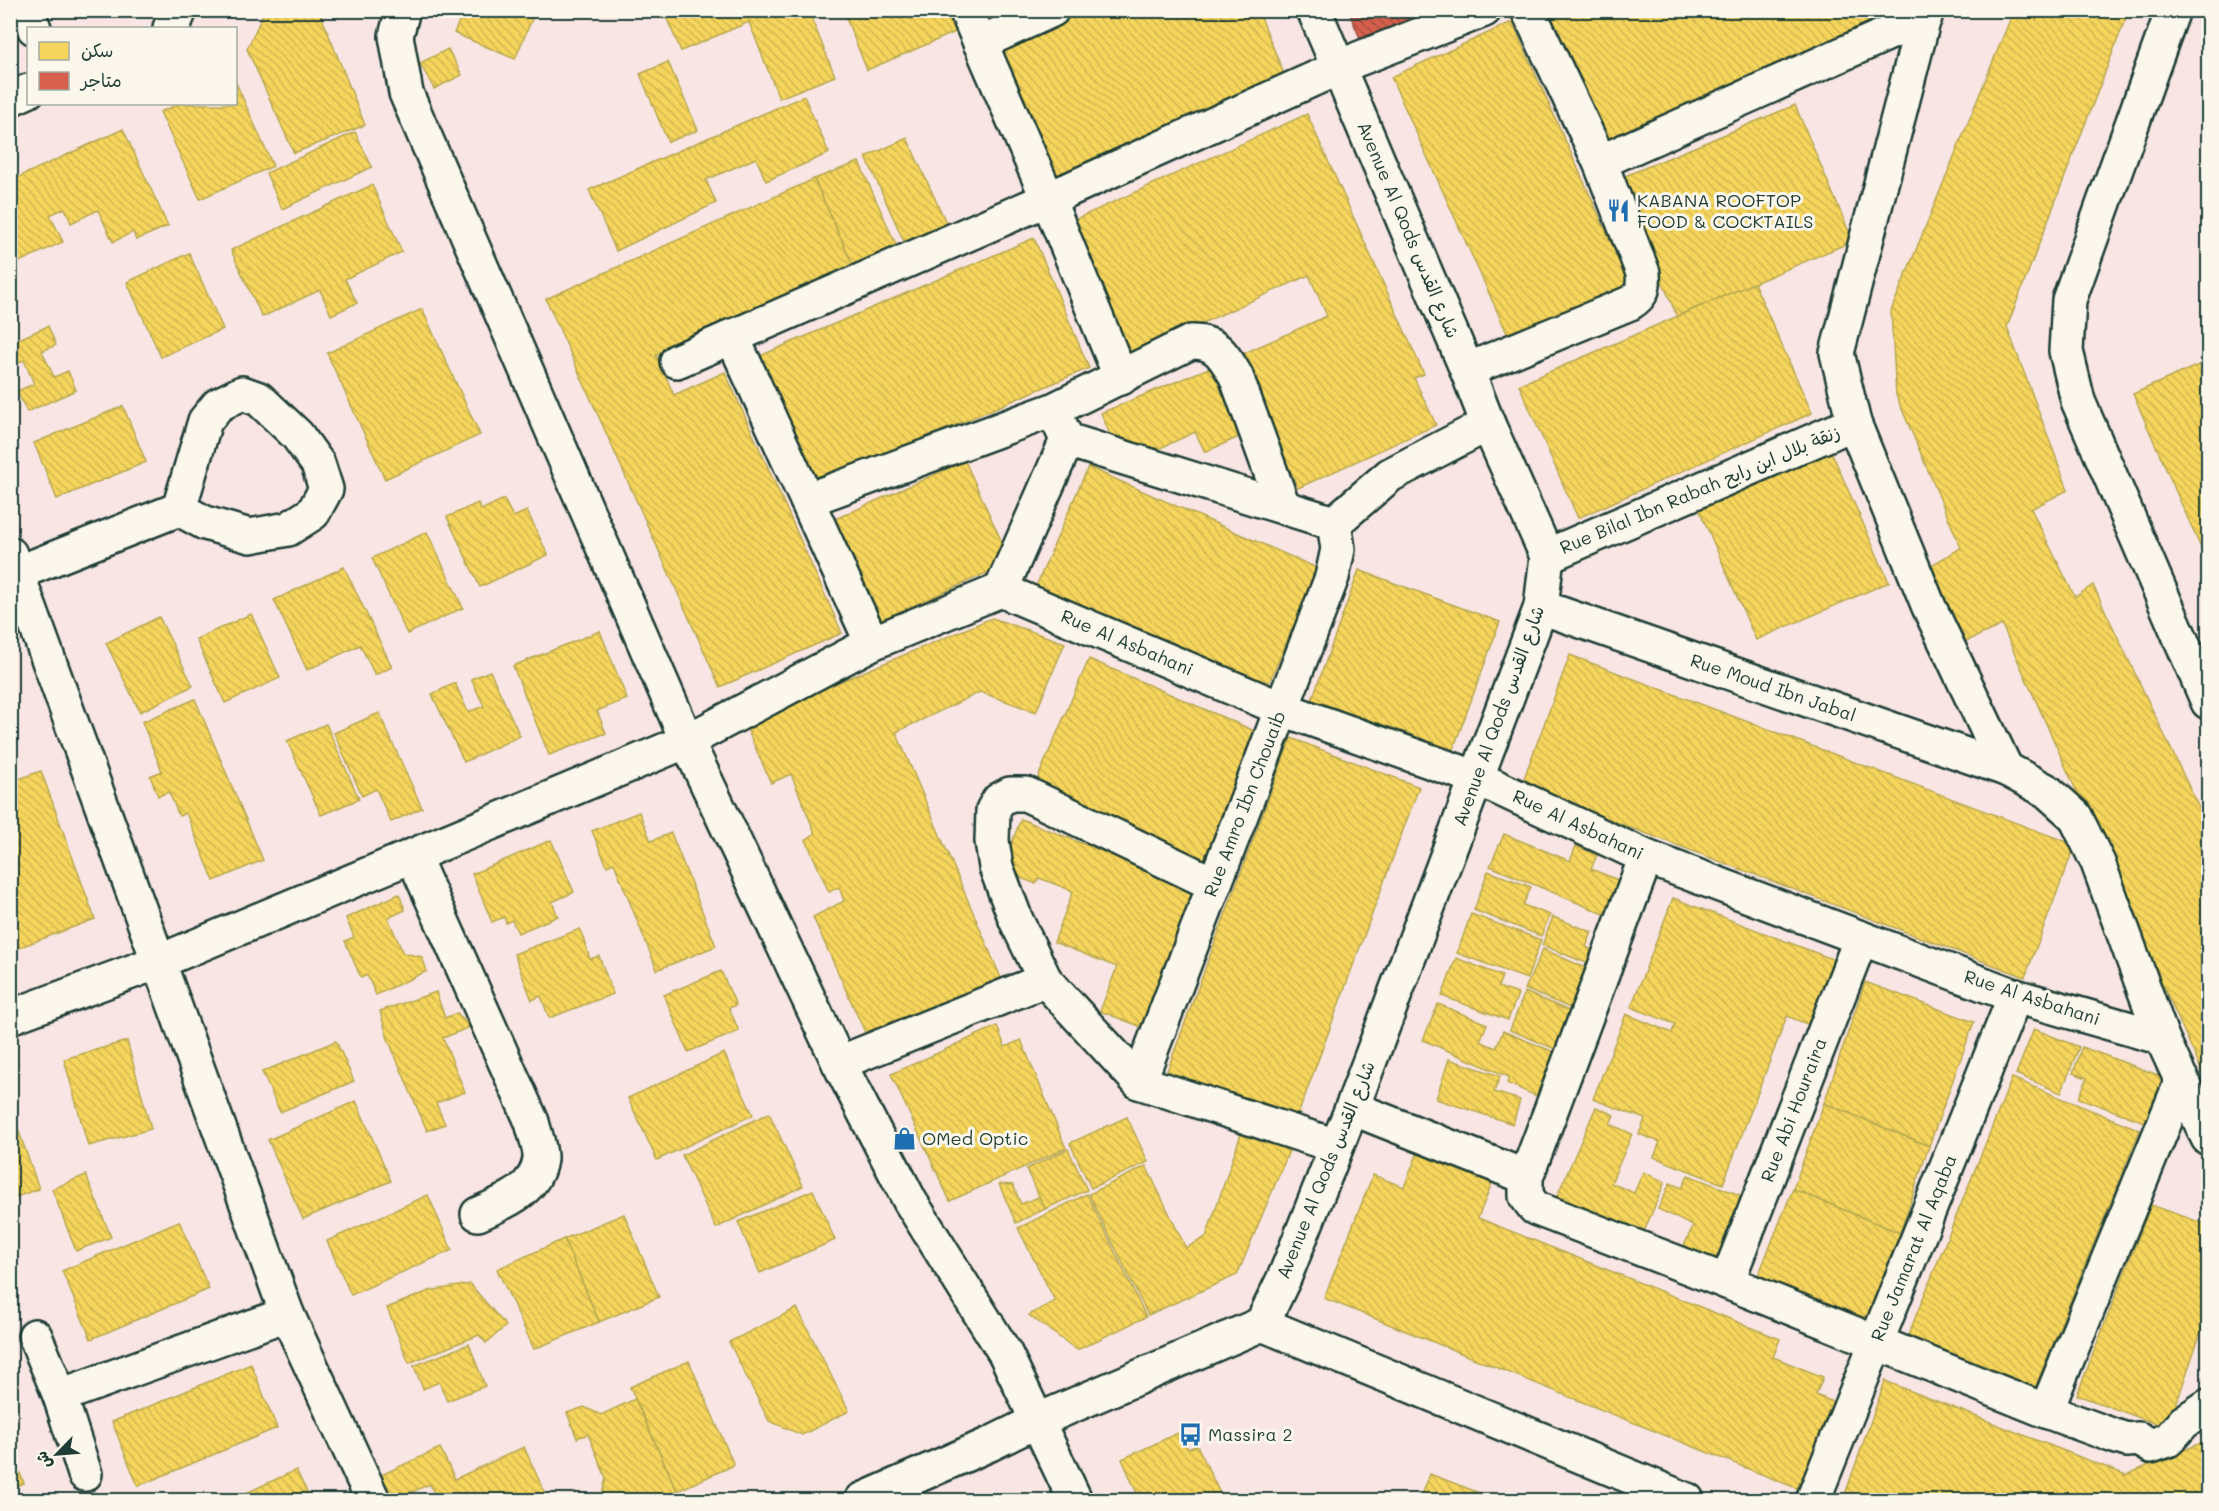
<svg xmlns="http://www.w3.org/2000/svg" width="2219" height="1511" font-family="Mali,'Playpen Sans Arabic',sans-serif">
<defs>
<pattern id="homes-back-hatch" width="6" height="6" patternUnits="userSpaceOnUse" patternTransform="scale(1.5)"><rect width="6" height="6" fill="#f6d55c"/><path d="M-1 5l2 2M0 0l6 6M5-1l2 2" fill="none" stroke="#d2b851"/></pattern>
<pattern id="shops-back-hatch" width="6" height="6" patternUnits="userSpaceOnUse" patternTransform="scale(1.5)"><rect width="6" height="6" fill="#d6604d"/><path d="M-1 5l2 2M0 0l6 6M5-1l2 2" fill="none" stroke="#ad5041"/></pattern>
</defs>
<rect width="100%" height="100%" fill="#f9e5e3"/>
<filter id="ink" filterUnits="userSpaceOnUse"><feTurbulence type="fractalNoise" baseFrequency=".0167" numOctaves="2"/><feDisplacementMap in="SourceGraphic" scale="12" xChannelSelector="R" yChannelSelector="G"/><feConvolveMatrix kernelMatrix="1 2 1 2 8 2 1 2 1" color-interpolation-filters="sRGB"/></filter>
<g filter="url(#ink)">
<g fill="url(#homes-back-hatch)" stroke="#b6a750" stroke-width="1.5">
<path d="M265,10H315L320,13L365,125L294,153L247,49Z"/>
<path d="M464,10H511L532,19L515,59L454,33Z"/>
<path d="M663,10H808L835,76L779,98L749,22L681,51Z"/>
<path d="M865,10H951L960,30L867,70L846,18Z"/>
<path d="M1083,10H1258L1288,84L1055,182L998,47Z"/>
<path d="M1547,10H1897L1606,146L1544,12Z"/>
<path d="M2014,10H2129L2007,327L2068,490L2031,509L2075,597L2093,585L2208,827V1085L2002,625L1954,647L1921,571L1961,548L1896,395L1891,311Z"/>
<path d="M1512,22L1632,289L1512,344L1391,77Z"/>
<path d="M448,49L462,75L434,89L420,63Z"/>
<path d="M668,62L698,130L668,142L640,74Z"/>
<path d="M236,83L273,166L200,199L160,112L179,104H236Z"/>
<path d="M804,96L829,153L766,181L756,158L706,180L716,203L616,251L589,190Z"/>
<path d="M1795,105L1853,241L1677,316L1618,179Z"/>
<path d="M1307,114L1424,374L1414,378L1436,425L1298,488L1238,356L1327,316L1309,275L1127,357L1067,223Z"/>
<path d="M123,129L168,226L136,240L133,232L113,242L98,210L71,223L65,208L50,215L63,242L10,266V181Z"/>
<path d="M355,132L372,167L282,209L266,173Z"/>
<path d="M907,138L948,227L906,246L866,157Z"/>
<path d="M859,162L898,249L853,266L814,179Z"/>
<path d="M814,179L853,266L656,355L674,395L725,372L842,633L720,687L546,299Z"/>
<path d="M372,185L402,252L345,279L357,303L331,315L320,290L262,317L231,250Z"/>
<path d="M1034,238L1089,368L815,485L760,356Z"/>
<path d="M189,253L223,329L161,357L127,282Z"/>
<path d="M1754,283L1812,413L1578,518L1519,385Z"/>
<path d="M422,309L480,435L385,479L327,353Z"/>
<path d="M48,326L56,345L42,351L54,377L68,371L76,390L27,412L17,391L34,384L24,360L10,366V343Z"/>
<path d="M2205,362L2208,370V564L2133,394Z"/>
<path d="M1211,367L1241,436L1205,452L1195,432L1152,452L1111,437L1101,413Z"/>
<path d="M123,406L146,462L57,499L34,443Z"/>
<path d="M1830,449L1889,582L1756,640L1698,507Z"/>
<path d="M965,461L1011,562L879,621L833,520Z"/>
<path d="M1088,467L1319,569L1264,694L1033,593Z"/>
<path d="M504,499L513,517L527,511L548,555L480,587L447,517L478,503L481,510Z"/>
<path d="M427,532L463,608L407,634L372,558Z"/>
<path d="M344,567L392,667L375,675L360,645L307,670L274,600Z"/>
<path d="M1359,570L1500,622L1450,758L1310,705Z"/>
<path d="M251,614L280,678L225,703L196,639Z"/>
<path d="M159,617L193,686L140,712L106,643Z"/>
<path d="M992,618L1065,643L1036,712L980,692L896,732L1004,985L868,1039L813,917L844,901L839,887L829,892L806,840L815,833L791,774L771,783L744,722Z"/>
<path d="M600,631L627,699L597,711L606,733L549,755L513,666Z"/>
<path d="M1570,655L2075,845L2025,977L1521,786Z"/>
<path d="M1089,659L1259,733L1203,862L1033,789Z"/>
<path d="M490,671L520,736L464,762L432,694L455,683L468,712L484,706L471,679Z"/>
<path d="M195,699L263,860L214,881L186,813L179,816L169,792L158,796L150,776L162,771L142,722Z"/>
<path d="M379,713L422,808L391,822L376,789L362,796L334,733Z"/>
<path d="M326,724L359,799L321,815L287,741Z"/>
<path d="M1291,738L1419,787L1296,1120L1167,1071Z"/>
<path d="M41,771L95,919L10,951V782Z"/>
<path d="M639,812L651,841L671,833L716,946L657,970L614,863L607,866L592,831Z"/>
<path d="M1021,819L1196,889L1142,1027L1100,1011L1117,967L1054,942L1073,891L1039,878L1036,884L1001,870Z"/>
<path d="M1504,834L1570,861L1576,846L1597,855L1591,869L1630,885L1616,919L1490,866Z"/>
<path d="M551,840L574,892L552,902L558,916L518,933L512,920L506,923L504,917L492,922L472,874Z"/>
<path d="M1488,871L1531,887L1523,905L1550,915L1541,936L1474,910Z"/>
<path d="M399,894L405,910L388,918L403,953L422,957L427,971L376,995L367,975L361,978L345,941L354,937L346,918Z"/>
<path d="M1673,898L1837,961L1812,1026L1787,1016L1723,1184L1654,1157L1660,1142L1639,1134L1645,1119L1593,1099L1626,1014L1672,1033L1675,1024L1631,1007Z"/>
<path d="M1471,914L1541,940L1527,979L1457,953Z"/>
<path d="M1553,917L1592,932L1586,947L1600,953L1594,966L1542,945Z"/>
<path d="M580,929L590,959L599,956L613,994L549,1018L541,996L532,1000L514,954Z"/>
<path d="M1543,949L1592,971L1575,1010L1525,989Z"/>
<path d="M1456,958L1502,976L1498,987L1518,994L1508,1020L1442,996Z"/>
<path d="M721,971L736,1005L729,1008L739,1031L688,1052L664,995Z"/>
<path d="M1865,982L1974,1022L1929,1146L1824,1103Z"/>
<path d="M436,992L445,1018L457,1013L470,1027L443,1038L465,1092L436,1103L445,1124L427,1131L388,1039L380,1011Z"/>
<path d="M1525,992L1576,1014L1560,1051L1510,1030Z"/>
<path d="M1438,1004L1487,1024L1480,1041L1496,1048L1503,1031L1554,1052L1536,1096L1507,1083L1509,1077L1423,1040Z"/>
<path d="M997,1026L1005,1047L1021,1040L1066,1148L950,1201L891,1074Z"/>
<path d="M2034,1029L2079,1047L2061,1093L2016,1074Z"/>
<path d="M127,1041L151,1129L88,1146L64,1059Z"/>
<path d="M336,1041L354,1081L280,1112L262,1072Z"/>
<path d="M2082,1047L2166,1078L2150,1124L2079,1098L2087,1078L2073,1073Z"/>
<path d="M724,1053L753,1115L657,1160L628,1098Z"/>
<path d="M1449,1059L1500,1076L1494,1092L1520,1100L1513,1124L1436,1099Z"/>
<path d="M2012,1078L2140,1130L2034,1390L1907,1338Z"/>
<path d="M356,1101L391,1181L303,1219L268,1140Z"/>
<path d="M1824,1103L1929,1146L1900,1233L1793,1189Z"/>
<path d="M10,1106L39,1189L10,1199Z"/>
<path d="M1596,1107L1614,1115L1610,1124L1632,1134L1611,1183L1634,1193L1643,1172L1665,1182L1643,1234L1557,1196Z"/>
<path d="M769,1113L803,1186L716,1228L682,1155Z"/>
<path d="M1127,1117L1148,1162L1091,1188L1070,1143Z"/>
<path d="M1242,1131L1289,1151L1238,1273L1237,1275L1148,1315L1089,1194L1146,1166L1186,1248L1206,1237Z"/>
<path d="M1421,1145L1495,1175L1478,1218L1780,1339L1773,1357L1823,1377L1816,1395L1835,1403L1801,1490L1324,1298L1373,1175L1404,1187Z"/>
<path d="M1068,1149L1087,1190L1045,1209L1026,1169Z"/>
<path d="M86,1175L111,1237L76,1251L52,1189Z"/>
<path d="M1688,1175L1750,1199L1719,1265L1683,1248L1693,1226L1658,1209L1670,1183L1682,1188Z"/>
<path d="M999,1184L1013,1185L1021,1204L1039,1197L1045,1209L1016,1223Z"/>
<path d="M1793,1189L1900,1233L1866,1320L1758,1276Z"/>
<path d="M813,1190L835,1240L760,1273L738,1222Z"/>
<path d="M1087,1194L1146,1317L1077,1350L1029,1315L1055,1301L1018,1228Z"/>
<path d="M428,1195L452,1250L351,1295L327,1241Z"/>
<path d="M2151,1205L2208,1225V1311L2168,1428L2077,1395Z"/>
<path d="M624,1214L659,1297L599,1322L564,1239Z"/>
<path d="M179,1221L209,1289L91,1339L62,1271Z"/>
<path d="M564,1239L599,1322L534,1349L497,1269Z"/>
<path d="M470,1284L506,1326L486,1343L479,1335L409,1363L387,1308L429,1291Z"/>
<path d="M797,1308L849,1411L802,1435L769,1421L729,1342Z"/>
<path d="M469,1344L485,1386L447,1401L439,1382L423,1389L414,1366Z"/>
<path d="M689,1361L734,1465L677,1491L630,1387Z"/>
<path d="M251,1364L277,1428L138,1486L112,1422Z"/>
<path d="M1885,1381L2126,1475L2208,1440V1500H1843Z"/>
<path d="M635,1399L677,1491L656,1500H608L602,1494L606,1478L588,1434L577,1438L567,1413L584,1407L601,1415Z"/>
<path d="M1180,1432L1188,1449L1197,1445L1223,1500H1140L1122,1459Z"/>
<path d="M524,1447L548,1500H437L430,1484L393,1500L381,1475L440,1448L455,1479Z"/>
<path d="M10,1448L24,1483L12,1488L17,1500H10Z"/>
<path d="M296,1470L311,1500H231Z"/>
<path d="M1430,1474L1498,1500H1420Z"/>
</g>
<path fill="url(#shops-back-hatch)" stroke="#9f5646" stroke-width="1.5" d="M1348,10H1454L1365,50Z"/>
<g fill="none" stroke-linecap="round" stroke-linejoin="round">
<defs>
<g id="minor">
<path d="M26,10L34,28"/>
<path d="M403,10L396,36L406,93L687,741L839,1063L910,1201L1005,1353L1075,1500"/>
<path d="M966,10L1048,199L1121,378"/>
<path d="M1926,10L1837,353L1854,423L1929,607L2006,769"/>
<path d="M2173,10L2069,300L2066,351L2078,401L2208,702"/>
<path d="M170,28L175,22L180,10"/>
<path d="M980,43L1052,10"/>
<path d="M10,99L28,91"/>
<path d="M1600,162L1925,17"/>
<path d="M732,336L872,643"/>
<path d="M677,361L1048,199L1358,59L1484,10"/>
<path d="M1467,370L1630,303C1643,295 1644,288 1643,273L1600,162L1528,10"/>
<path d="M1058,420L1067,440L1334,523"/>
<path d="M807,500L1053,410L1191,342C1217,341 1224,356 1236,376L1283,506"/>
<path d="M1334,523L1390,475L1488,424"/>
<path d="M10,554L287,1314L373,1500"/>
<path d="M1547,556L1854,423"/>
<path d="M17,573L179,509L205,421L218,405L242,393L259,399L297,435L318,464L326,489L313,513L288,529L250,536L205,523L179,509"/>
<path d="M1001,590L1280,708L1477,778L1646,857L2015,996L2162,1038"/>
<path d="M1541,607L2006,769L2047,791L2075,816L2098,863L2162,1038L2208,1138"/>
<path d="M413,856L532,1122C534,1132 541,1148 540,1159C536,1191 504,1202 478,1214"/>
<path d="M1646,857L1526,1177V1196L1535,1208L1727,1282L2046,1411L2114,1436L2127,1440L2139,1439L2151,1446L2168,1440L2184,1422L2208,1406"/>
<path d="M1214,884L1026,794H1010L999,800L993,810L992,841L996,867L1016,920L1045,980L1139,1082L1336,1146"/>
<path d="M10,1017L158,962L687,741L872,643L1001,590L1067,440"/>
<path d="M839,1063L1045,980"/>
<path d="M1139,1082L1332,577L1338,549L1334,523"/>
<path d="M1352,1108L1526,1177"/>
<path d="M1727,1282L1861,938"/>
<path d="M1262,1324L1285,1276L1352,1108L1541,607L1547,556L1488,424L1467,370L1314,10"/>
<path d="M35,1336L60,1396L85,1474"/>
<path d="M60,1396L287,1314"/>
<path d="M2046,1411L2182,1080"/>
<path d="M862,1500L990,1444L1039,1420L1262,1324L1687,1500"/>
<path d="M1813,1500L2015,996"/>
</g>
</defs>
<use href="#minor" stroke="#1f3d34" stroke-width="38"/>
<use href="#minor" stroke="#fbf7ec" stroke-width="33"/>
</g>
</g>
<defs>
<symbol id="restaurant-bare" viewBox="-9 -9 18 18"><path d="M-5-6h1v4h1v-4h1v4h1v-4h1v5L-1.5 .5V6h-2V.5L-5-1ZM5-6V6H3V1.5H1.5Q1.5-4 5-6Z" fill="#1f6fb2" stroke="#fbf7ec" stroke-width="2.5" paint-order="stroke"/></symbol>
<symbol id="shop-bare" viewBox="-9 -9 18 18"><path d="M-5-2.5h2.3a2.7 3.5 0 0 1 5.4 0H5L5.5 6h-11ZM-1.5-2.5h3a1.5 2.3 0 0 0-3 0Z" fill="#1f6fb2" stroke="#fbf7ec" stroke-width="2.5" paint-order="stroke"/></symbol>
<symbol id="bus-bare" viewBox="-9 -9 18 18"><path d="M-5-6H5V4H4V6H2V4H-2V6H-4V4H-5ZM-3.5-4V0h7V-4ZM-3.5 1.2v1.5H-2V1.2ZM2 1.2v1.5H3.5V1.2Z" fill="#1f6fb2" stroke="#fbf7ec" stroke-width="2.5" paint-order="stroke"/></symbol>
</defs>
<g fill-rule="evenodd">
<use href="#restaurant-bare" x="1602" y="194" width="33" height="33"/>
<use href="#shop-bare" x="888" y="1122" width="33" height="33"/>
<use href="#bus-bare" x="1174" y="1418" width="33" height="33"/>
</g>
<g text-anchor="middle" stroke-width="6" stroke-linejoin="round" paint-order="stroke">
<g font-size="18" fill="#1f3d34" stroke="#fbf7ec" text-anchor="start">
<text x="1637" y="207">KABANA ROOFTOP<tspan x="1637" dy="21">FOOD &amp; COCKTAILS</tspan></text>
<text x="922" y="1145">OMed Optic</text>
<text x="1208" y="1441">Massira 2</text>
</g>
<g font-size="18" fill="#1f3d34" stroke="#fbf7ec">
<text transform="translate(1408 230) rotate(67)" y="6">Avenue Al Qods شارع القدس</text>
<text transform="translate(1700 490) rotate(-23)" y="6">Rue Bilal Ibn Rabah زنقة بلال ابن رابح</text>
<text transform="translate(1127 643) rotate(23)" y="6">Rue Al Asbahani</text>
<text transform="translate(1773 688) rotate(19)" y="6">Rue Moud Ibn Jabal</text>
<text transform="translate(1499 716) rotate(-70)" y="6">Avenue Al Qods شارع القدس</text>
<text transform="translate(1245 804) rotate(-69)" y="6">Rue Amro Ibn Chouaib</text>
<text transform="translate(1578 825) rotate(25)" y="6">Rue Al Asbahani</text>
<text transform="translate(2032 998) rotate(18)" y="6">Rue Al Asbahani</text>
<text transform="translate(1794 1110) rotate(-69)" y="6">Rue Abi Houraira</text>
<text transform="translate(1326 1170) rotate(-68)" y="6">Avenue Al Qods شارع القدس</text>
<text transform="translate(1914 1248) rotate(-68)" y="6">Rue Jamarat Al Aqaba</text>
</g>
</g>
<rect width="2219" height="1511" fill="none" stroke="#fbf7ec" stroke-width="36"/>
<rect x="18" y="18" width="2183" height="1475" fill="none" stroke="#1f3d34" stroke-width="2" filter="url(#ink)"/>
<rect x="27" y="27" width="210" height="78" fill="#fbf7ec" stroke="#a3ada2" stroke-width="1.5"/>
<rect x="39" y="42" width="30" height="18" fill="#f6d55c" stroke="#a3ada2" stroke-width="1.5"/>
<text x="81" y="57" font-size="18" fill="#1f3d34">سكن</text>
<rect x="39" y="72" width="30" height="18" fill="#d6604d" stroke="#a3ada2" stroke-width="1.5"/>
<text x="81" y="87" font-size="18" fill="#1f3d34">متاجر</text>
<g transform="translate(57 1454) rotate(245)" stroke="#fbf7ec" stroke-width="4.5" paint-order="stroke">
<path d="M0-4.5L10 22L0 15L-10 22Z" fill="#1f3d34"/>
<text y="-9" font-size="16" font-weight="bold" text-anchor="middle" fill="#1f3d34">ش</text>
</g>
</svg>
